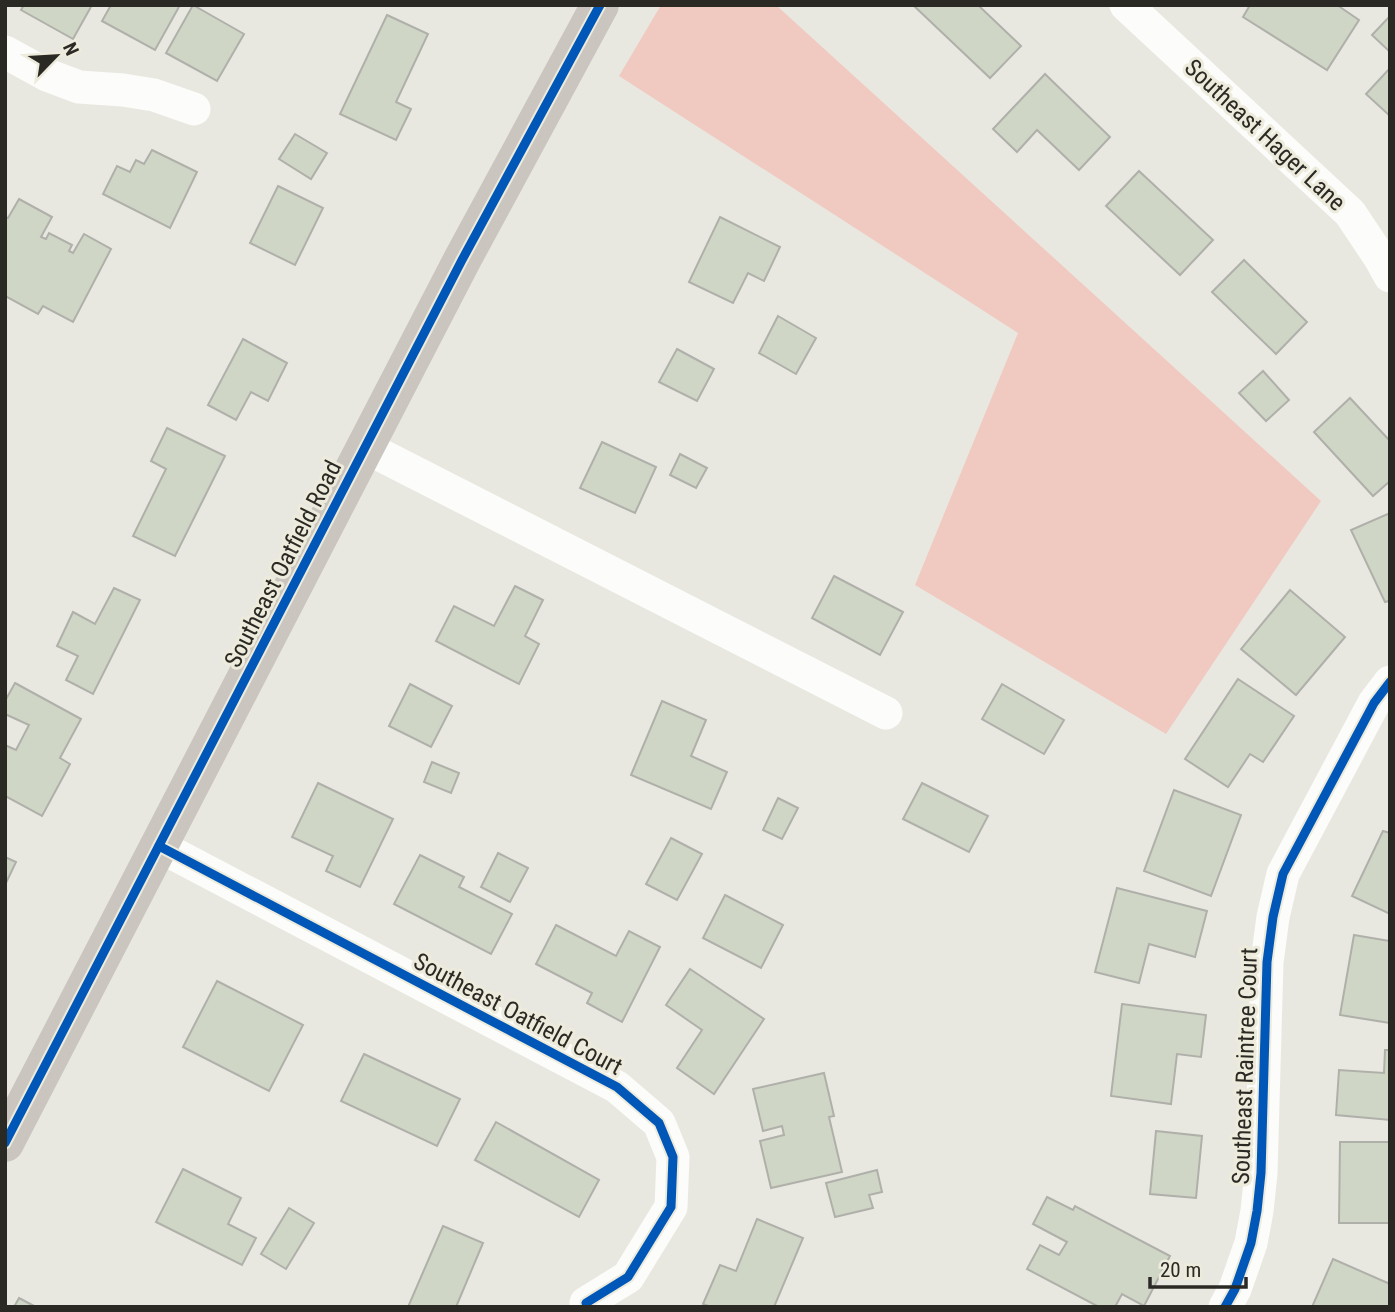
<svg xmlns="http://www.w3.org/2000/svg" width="1395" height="1312" font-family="'Roboto Condensed',sans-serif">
<rect width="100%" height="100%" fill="#e9e8e0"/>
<path fill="#f0cac1" d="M661,5H776L1321,501L1166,734L915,585L1018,333L619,76Z"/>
<g fill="#cfd6c6" stroke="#afb0aa" stroke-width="2">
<path d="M24,5H92L73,39L21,10Z"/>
<path d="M111,5H180L155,50L102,21Z"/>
<path d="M193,5L244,34L217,81L166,53Z"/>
<path d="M913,5H978L1021,46L990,78Z"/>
<path d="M1250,5H1337L1359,20L1327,70L1243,17Z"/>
<path d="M387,15L428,34L396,102L411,109L396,140L340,114Z"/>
<path d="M1390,16V52L1372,35Z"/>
<path d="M1390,68V116L1366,94Z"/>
<path d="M1045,74L1110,137L1079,170L1037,130L1017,152L993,129Z"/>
<path d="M295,134L327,153L311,179L279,159Z"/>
<path d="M152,150L197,172L170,228L103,194L117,166L130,172L136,160L144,164Z"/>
<path d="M1139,171L1213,240L1180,275L1106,206Z"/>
<path d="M278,186L323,208L295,265L250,243Z"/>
<path d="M19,199L52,217L41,237L46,239L49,233L72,245L69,251L73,253L84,234L111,249L73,322L43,306L38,314L5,296V217L8,218Z"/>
<path d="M720,217L780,247L764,281L748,273L733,303L689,282Z"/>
<path d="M1244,260L1307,322L1276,354L1212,292Z"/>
<path d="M778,316L816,338L796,374L759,353Z"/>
<path d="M243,339L287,363L268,401L251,392L236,420L208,405Z"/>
<path d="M677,349L714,369L697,401L659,382Z"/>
<path d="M1263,371L1289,400L1266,421L1239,393Z"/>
<path d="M1350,398L1390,441V481L1373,496L1314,432Z"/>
<path d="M167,428L225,456L175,556L133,536L166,469L151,461Z"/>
<path d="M602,442L656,467L635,513L580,488Z"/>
<path d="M680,454L707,468L696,488L670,475Z"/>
<path d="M1390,513V603L1389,601L1385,602L1351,530Z"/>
<path d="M834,576L903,612L880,655L812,618Z"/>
<path d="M515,586L543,600L525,636L539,644L519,684L436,641L454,606L494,626Z"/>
<path d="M114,588L140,600L93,694L66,680L78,656L57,646L73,612L95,624Z"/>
<path d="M1290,590L1345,637L1296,695L1241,649Z"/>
<path d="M1238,679L1294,716L1263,762L1250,754L1228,787L1185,759Z"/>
<path d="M15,683L81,719L60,758L70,764L42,816L5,796V745L16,750L29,725L5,714V701Z"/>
<path d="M410,684L452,706L431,747L389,726Z"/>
<path d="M1002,684L1064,720L1044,754L982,719Z"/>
<path d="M662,701L706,720L691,756L727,772L711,809L631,775Z"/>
<path d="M432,762L459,773L451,793L424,782Z"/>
<path d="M318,783L393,819L360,887L326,871L333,856L292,837Z"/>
<path d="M922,783L988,816L969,852L903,819Z"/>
<path d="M1174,790L1241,815L1211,896L1144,871Z"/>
<path d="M778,798L798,808L782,839L763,830Z"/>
<path d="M1383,831L1390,833V914L1352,896Z"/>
<path d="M671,838L702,854L677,900L646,884Z"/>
<path d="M498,853L528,868L510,902L481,887Z"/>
<path d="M420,855L464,877L459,887L512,914L491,954L394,904Z"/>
<path d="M5,857L16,862L5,885Z"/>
<path d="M1117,888L1207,911L1195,957L1149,944L1139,983L1095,972Z"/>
<path d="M725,895L783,925L761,968L703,938Z"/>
<path d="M556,925L616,956L629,931L660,947L622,1022L587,1003L592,993L536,964Z"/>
<path d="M1354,935L1390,941V1023L1340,1015Z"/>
<path d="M690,969L764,1019L714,1094L677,1068L702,1030L666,1005Z"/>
<path d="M217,981L303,1025L269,1091L183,1047Z"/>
<path d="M1122,1004L1206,1015L1201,1057L1177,1054L1171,1104L1111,1096Z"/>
<path d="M1385,1050H1390V1120L1336,1115L1339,1070L1384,1073Z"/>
<path d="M364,1054L460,1099L437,1146L341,1101Z"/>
<path d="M824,1073L834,1116L829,1117L842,1172L771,1188L760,1141L784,1135L782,1126L763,1131L753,1089Z"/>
<path d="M496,1122L599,1180L579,1217L475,1160Z"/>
<path d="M1156,1131L1202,1136L1196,1198L1150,1194Z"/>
<path d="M1340,1142H1390V1223H1339Z"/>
<path d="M183,1169L241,1198L228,1224L256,1238L242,1265L156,1222Z"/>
<path d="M877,1170L882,1192L869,1195L873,1208L835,1217L826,1183Z"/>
<path d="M1047,1197L1073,1210L1075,1206L1170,1256L1144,1306L1122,1294L1115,1307H1099L1027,1269L1040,1245L1059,1255L1067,1242L1033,1224Z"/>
<path d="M289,1208L314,1223L286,1269L261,1254Z"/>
<path d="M757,1219L803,1238L774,1307H711L703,1304L720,1265L736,1271Z"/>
<path d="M443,1226L483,1243L456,1307H408Z"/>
<path d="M1333,1259L1390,1284V1307H1312Z"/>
<path d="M19,1298L36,1307H14Z"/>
</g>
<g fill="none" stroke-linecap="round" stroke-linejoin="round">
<g stroke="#fcfcfa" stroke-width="33">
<path d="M1126,5L1350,213L1380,258L1390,276"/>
<path d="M5,52L47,75L79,87L123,90L154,95L194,109"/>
<path d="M365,447L886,713"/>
<path d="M159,846L617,1087L659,1123L673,1157L671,1207L628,1277L586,1303"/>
<path d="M1225,1307L1235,1289L1251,1243L1257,1211L1261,1173L1267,962L1273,917L1283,874L1374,703L1390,682"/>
</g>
<path stroke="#cac5bf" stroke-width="38" d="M5,1143L462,260L600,5"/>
<defs>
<g id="cycleway">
<path d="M159,846L617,1087L659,1123L673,1157L671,1207L628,1277L586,1303"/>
<path d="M5,1143L462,260L600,5"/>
<path d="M1225,1307L1235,1289L1251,1243L1257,1211L1261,1173L1267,962L1273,917L1283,874L1374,703L1390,682"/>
</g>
</defs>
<use href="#cycleway" stroke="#edebdc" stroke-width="13"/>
<use href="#cycleway" stroke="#0057b8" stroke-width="9"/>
</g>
<g text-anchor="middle" stroke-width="6" stroke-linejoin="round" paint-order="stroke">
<g font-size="24" fill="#2a2924" stroke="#edebdc">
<text transform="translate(1265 135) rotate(43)" y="8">Southeast Hager Lane</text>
<text transform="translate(283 564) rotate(-63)" y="8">Southeast Oatfield Road</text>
<text transform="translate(518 1014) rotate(28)" y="8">Southeast Oatfield Court</text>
<text transform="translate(1245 1066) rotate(-88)" y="8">Southeast Raintree Court</text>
</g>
</g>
<rect width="1395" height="1312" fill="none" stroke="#2a2924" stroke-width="14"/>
<g transform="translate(56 56) rotate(65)" stroke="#edebdc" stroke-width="5" paint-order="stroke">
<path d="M0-5L12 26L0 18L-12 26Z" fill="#2a2924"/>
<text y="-10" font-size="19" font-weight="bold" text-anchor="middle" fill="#2a2924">N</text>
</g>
<path d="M1150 1277v10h96v-10" fill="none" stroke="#2a2924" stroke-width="3.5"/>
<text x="1160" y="1277" font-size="21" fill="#2a2924" stroke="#edebdc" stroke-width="5" paint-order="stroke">20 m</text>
</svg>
